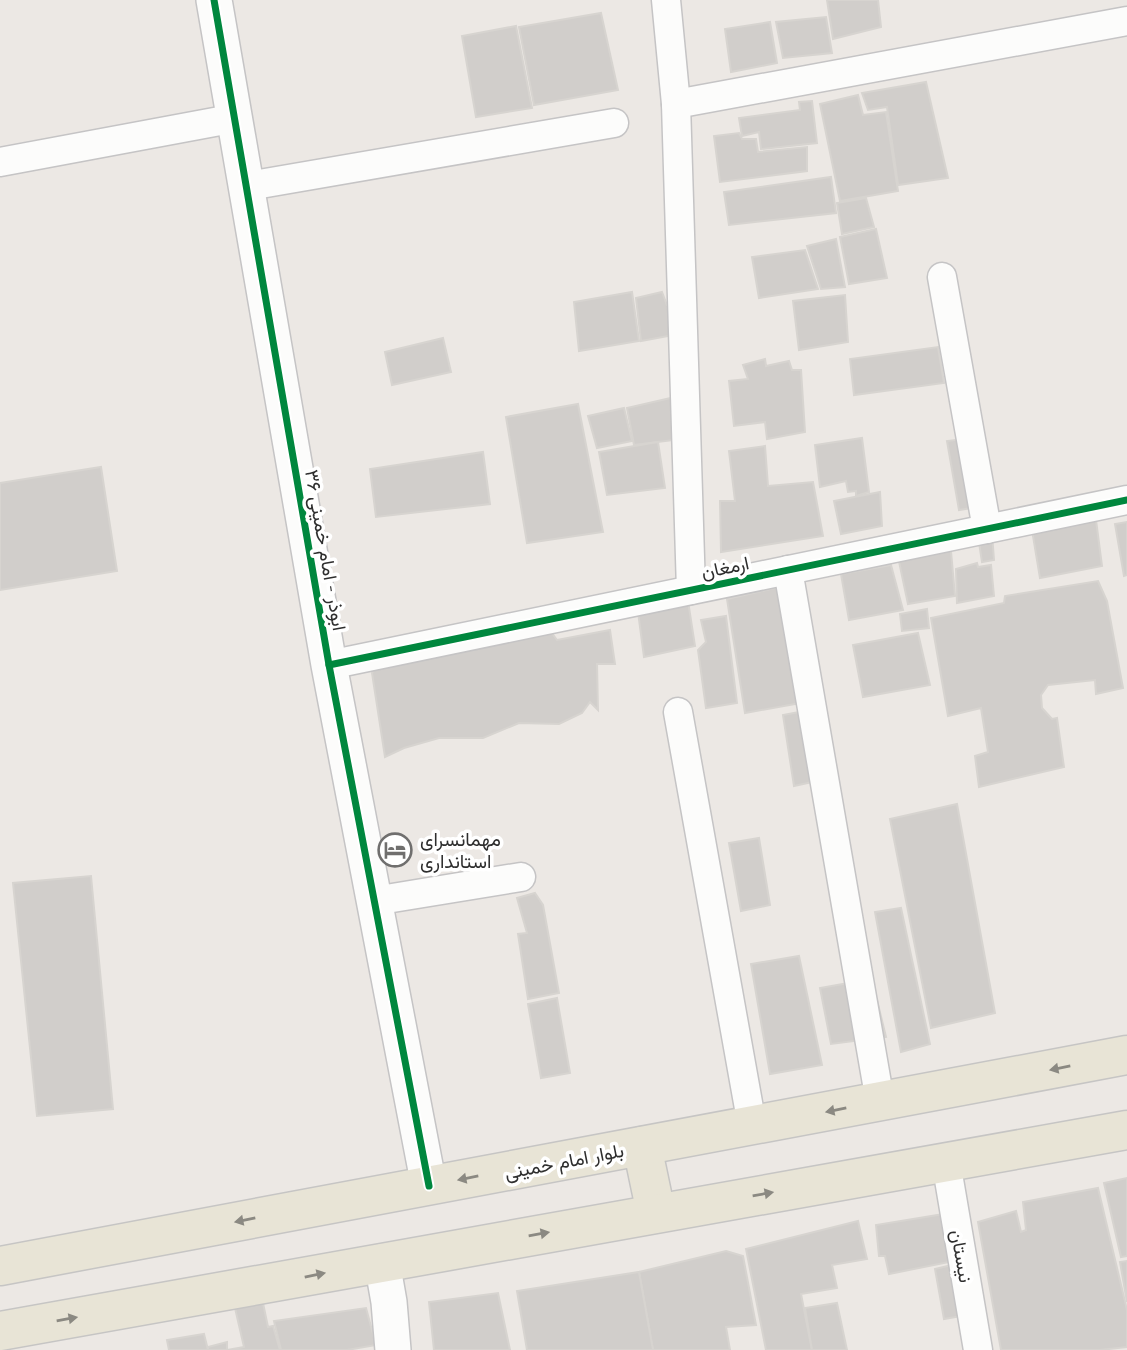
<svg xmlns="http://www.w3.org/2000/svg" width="1127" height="1350" font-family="Montserrat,Vazirmatn,sans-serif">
<rect width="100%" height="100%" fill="#ece8e4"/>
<g fill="#d1cecb" stroke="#d7d4d0" stroke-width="2">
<path d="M827,0H878L881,27L833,39Z"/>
<path d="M601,13L618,90L534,105L519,27Z"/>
<path d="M826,17L832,53L783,58L776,22Z"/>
<path d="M770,22L777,63L731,72L725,29Z"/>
<path d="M516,26L532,108L476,117L462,36Z"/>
<path d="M926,82L948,178L898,185L887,107L868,110L862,93Z"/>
<path d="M858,95L863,115L886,112L898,191L840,201L820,104Z"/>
<path d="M812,101L817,143L761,149L759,132L742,136L739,118L800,110L799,102Z"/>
<path d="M739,133L742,139H756L758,152L807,147V171L720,182L714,136Z"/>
<path d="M831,177L836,213L729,225L724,192Z"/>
<path d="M866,198L874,227L842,234L837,203Z"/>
<path d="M876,229L887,278L849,284L840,237Z"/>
<path d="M836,239L845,287L821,289L807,246Z"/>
<path d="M805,250L818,289L759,298L752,257Z"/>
<path d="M632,292L639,341L579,351L574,302Z"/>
<path d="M662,292L667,305H678L679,334L641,341L636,298Z"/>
<path d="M845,295L848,342L799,350L793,301Z"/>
<path d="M443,338L451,372L392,385L385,352Z"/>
<path d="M938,347L944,383L854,395L850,359Z"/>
<path d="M765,359L766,366L789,361L792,370H801L805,432L767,439L765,422L734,426L729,381L748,379L743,365Z"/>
<path d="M675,397L682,439L634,445L627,408Z"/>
<path d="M578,404L603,532L527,543L506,417Z"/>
<path d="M624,408L632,441L597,448L588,416Z"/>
<path d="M978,437L990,505L959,510L947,441Z"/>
<path d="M862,438L869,492L856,496V491L848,492L846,481L820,487L815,445Z"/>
<path d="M658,442L665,488L607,495L599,452Z"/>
<path d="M765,446L768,486L813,482L823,536L721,552L720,501H735L729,451Z"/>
<path d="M483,452L490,504L376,517L370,469Z"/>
<path d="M101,467L117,571L0,590V483Z"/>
<path d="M880,492L882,526L841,534L834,501Z"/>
<path d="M1096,520L1102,566L1040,578L1031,524Z"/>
<path d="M1127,522V575L1124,576L1115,524Z"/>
<path d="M992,534L994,560L982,562L978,536Z"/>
<path d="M950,540L955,596L908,604L897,552Z"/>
<path d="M977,563L978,567L991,565L994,596L957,603L956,569Z"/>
<path d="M891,565L903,610L849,620L841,574Z"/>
<path d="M1098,581L1107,601L1123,688L1096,694L1095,680L1048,685L1041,695L1042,708L1052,719L1057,718L1064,767L979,787L975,756L988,752L981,708L948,716L931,618L1004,603L1005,596Z"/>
<path d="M792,584L812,701L745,713L727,599Z"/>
<path d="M688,601L695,646L644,657L638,612Z"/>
<path d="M927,609L929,628L902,631L900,614Z"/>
<path d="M726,616L737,703L706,708L698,650L706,642L701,620Z"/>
<path d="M546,625L557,640L610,630L615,664H597L598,710L590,702L582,713L559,724L519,723L483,738H439L404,748L385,757L372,673L377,666Z"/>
<path d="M918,633L930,685L863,697L853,645Z"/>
<path d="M815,709L826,779L794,786L783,715Z"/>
<path d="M957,804L995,1013L931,1028L890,819Z"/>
<path d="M759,838L770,905L741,911L729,843Z"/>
<path d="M91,876L113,1109L37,1116L13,883Z"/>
<path d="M535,893L543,905L559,993L528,999L518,934L527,933L517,898Z"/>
<path d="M901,908L930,1044L901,1052L875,912Z"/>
<path d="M799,956L822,1065L770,1074L751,964Z"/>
<path d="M860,981L865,1001L877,1000L886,1037L831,1044L820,988Z"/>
<path d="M557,998L570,1073L541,1078L528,1004Z"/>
<path d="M1127,1178V1256L1121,1257L1104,1183Z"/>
<path d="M1098,1188L1127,1310V1347L1100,1350H1001L978,1222L1016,1211L1021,1232L1026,1230L1023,1202Z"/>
<path d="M950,1213L959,1260L889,1274L885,1256H879L876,1225Z"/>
<path d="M858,1221L867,1259L832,1265L837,1288L801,1294L812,1350H766L746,1249Z"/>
<path d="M726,1251L743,1256L756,1325L726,1327L730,1350H653L639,1272Z"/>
<path d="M1127,1261V1302L1120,1262Z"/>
<path d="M960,1263L967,1315L944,1319L935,1269Z"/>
<path d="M639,1272L653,1350H527L517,1291Z"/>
<path d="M498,1293L510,1350H434L429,1302Z"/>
<path d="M263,1303L268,1327L273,1326L280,1350H208V1347L227,1342V1350L244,1347L235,1308Z"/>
<path d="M837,1303L847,1350H812L805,1308Z"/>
<path d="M366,1308L376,1345L347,1350H281L274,1321Z"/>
<path d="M204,1334L208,1350H169L167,1340Z"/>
</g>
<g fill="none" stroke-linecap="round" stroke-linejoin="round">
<defs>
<g id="minor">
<path d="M666,0L676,104L691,590"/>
<path d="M676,104L1127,21"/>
<path d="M0,162L236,118"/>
<path d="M248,186L614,123"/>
<path d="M942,277L987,529"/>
<path d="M788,570L880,1101"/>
<path d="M329,665L1127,500"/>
<path d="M678,712L752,1125"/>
<path d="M374,901L521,877"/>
<path d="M946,1162L978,1350"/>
</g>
<g id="tertiary">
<path d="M214,0L329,665L429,1186"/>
<path d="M382,1262L389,1302L393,1350"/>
</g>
<g id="primary">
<path d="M642,1146L656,1213"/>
<path d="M0,1266L1127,1055"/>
<path d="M0,1331L1127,1130"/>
</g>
</defs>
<use href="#minor" stroke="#c5c4c5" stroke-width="31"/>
<use href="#tertiary" stroke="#c5c4c5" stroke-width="38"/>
<use href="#primary" stroke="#c6c5c4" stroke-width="41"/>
<use href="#minor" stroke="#fcfcfb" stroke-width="28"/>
<use href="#tertiary" stroke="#fcfcfb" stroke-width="35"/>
<use href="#primary" stroke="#e8e4d6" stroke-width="38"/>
<defs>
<g id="cycleway">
<path d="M214,0L329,665L429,1186"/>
<path d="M329,665L1127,500"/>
</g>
</defs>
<use href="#cycleway" stroke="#fff" stroke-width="11"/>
<use href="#cycleway" stroke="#00873e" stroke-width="7"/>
</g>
<defs><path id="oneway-solid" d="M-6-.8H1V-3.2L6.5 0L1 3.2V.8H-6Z" transform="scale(1.75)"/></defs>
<g fill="#8b8982">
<use href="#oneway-solid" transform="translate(1060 1068) rotate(169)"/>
<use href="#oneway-solid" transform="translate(836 1110) rotate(169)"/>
<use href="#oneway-solid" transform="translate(468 1178) rotate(169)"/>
<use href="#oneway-solid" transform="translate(763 1194) rotate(-10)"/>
<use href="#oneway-solid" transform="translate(245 1220) rotate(169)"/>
<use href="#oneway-solid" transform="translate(539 1234) rotate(-10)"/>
<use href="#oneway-solid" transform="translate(315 1275) rotate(-12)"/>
<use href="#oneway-solid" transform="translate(67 1319) rotate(-10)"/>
</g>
<defs>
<symbol id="hotel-ring" viewBox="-11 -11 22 22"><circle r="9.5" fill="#fff" stroke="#706f6e" stroke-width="1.5"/><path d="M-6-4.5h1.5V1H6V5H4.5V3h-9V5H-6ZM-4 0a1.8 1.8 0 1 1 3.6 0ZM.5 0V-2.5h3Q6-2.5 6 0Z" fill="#706f6e"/></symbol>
</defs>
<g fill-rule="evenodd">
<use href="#hotel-ring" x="376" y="831" width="38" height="38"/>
</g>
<g text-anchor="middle" stroke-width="7" stroke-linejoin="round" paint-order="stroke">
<g font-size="19" fill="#2e2e2e" stroke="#fff">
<text transform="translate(326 550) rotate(80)" y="7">ابوذر - امام خمینی ۳۶</text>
<text transform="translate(725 567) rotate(-12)" y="7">ارمغان</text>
<text transform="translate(564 1161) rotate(-11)" y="7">بلوار امام خمینی</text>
<text transform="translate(962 1256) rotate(80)" y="7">نیستان</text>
</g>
<g font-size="19" fill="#2e2e2e" stroke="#fff" text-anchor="start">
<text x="420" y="846">مهمانسرای<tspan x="420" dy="22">استانداری</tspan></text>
</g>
</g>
</svg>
